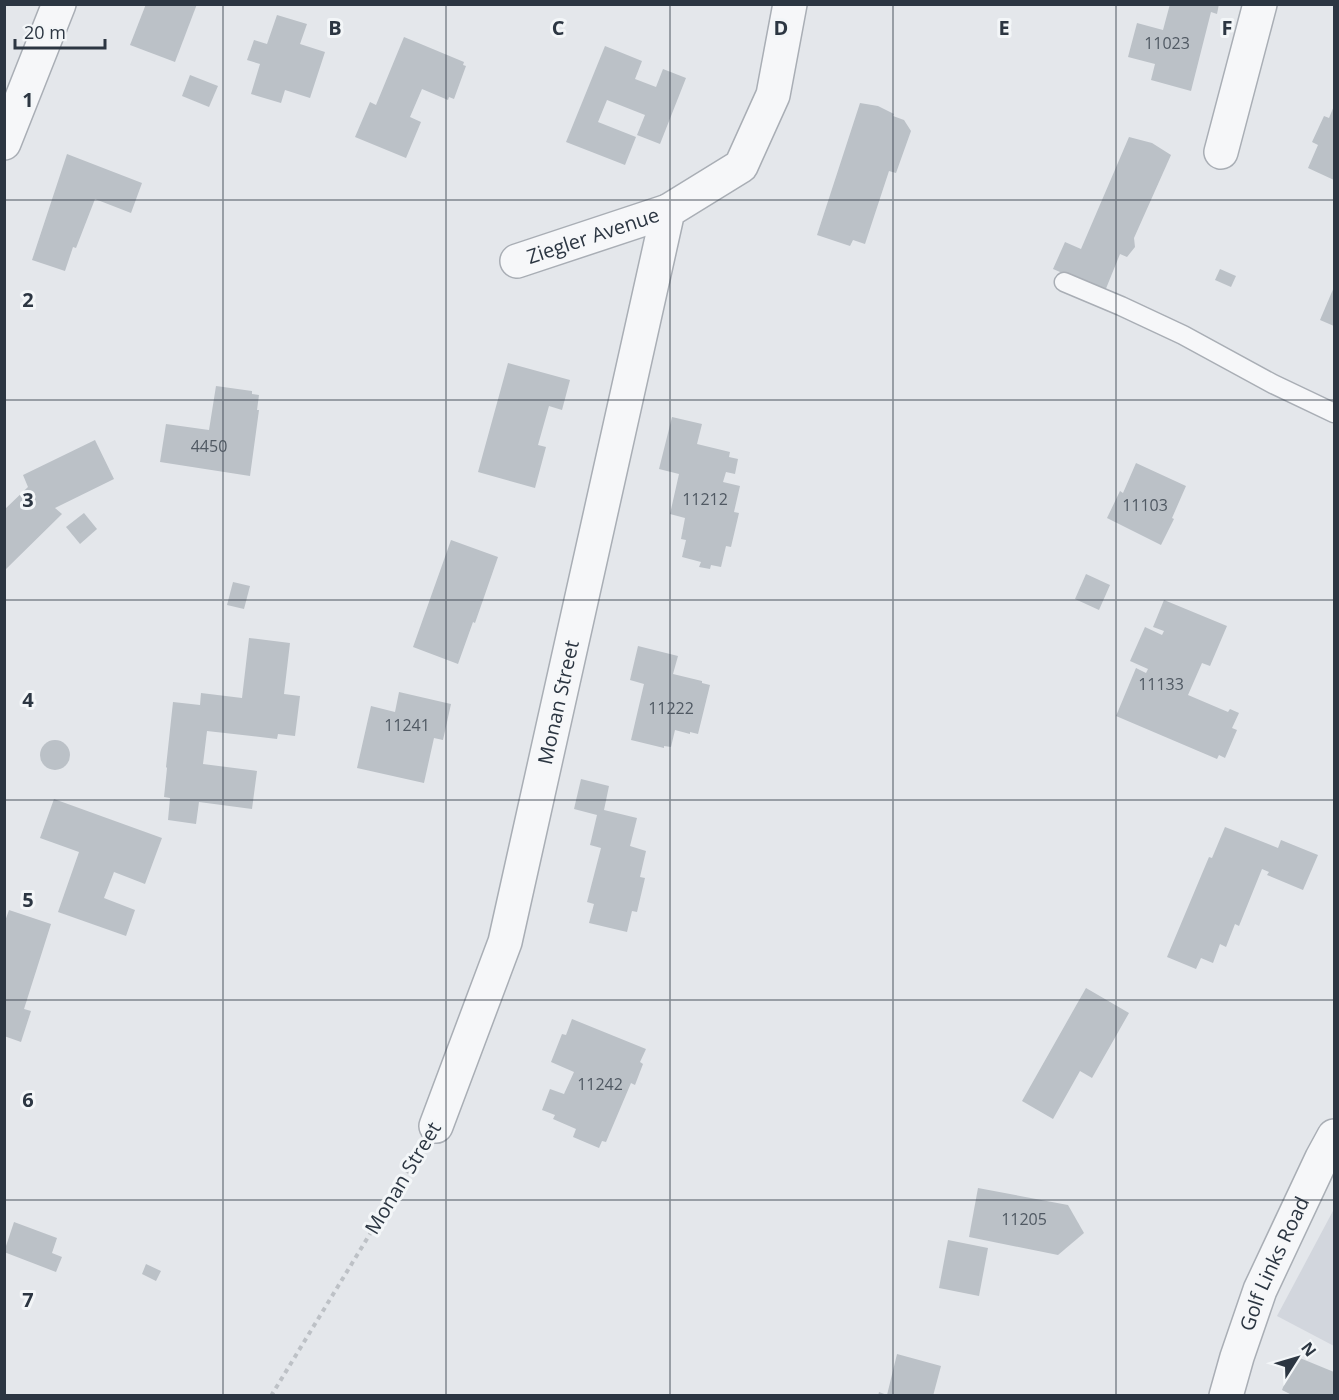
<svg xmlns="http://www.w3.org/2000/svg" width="1339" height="1400" font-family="'Open Sans',sans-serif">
<rect width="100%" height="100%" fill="#e4e7eb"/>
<path fill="#d2d6dd" d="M1334,1209V1346L1277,1316Z"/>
<g fill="#bbc1c7">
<path d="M146,4H197L175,62L130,45Z"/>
<path d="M1170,4H1219L1217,14L1211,12L1191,91L1151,80L1155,64L1128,57L1137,23L1163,30Z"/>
<path d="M277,15L307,24L300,44L325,52L310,98L285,90L281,103L251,94L260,64L247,60L254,40L267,44Z"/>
<path d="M404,37L464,62L463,65L466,66L454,99L449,97L448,100L422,89L410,117L421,122L406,158L355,137L370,102L376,105Z"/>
<path d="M605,46L642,61L635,79L656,87L663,69L686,78L660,144L637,135L645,115L607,100L598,122L636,137L625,165L566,142Z"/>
<path d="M190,75L218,86L209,107L182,96Z"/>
<path d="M860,103L878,106L894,114L893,116L904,120L911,131L896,173L889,171L865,244L853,240L850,246L817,235Z"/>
<path d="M1334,106V180L1308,168L1318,145L1312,142L1324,116L1329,118Z"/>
<path d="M1129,137L1152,143L1171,155L1134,238L1135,247L1127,257L1120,254L1105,291L1053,269L1065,242L1081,249Z"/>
<path d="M67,154L142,183L131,213L95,199L76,248L73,247L65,271L32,260Z"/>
<path d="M1220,269L1236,276L1231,287L1215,280Z"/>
<path d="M1334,287V326L1320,320Z"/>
<path d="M508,363L570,380L562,410L549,406L538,445L546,447L535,488L478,472Z"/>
<path d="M216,386L252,391V394L259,395L257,410H259L250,476L160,462L166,424L209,430Z"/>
<path d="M672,417L702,424L697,444L730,452L729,457L738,459L735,474L726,472L723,482L740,486L734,512L739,513L731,547L726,546L721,567L711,565L710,569L699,567L701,562L682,557L686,540L681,539L685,518L670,514L679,474L659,469Z"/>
<path d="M95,440L114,479L55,508L62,514L4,571V510L28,487L23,475Z"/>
<path d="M1136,463L1186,486L1172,518L1174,519L1161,545L1107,518L1120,491L1123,493Z"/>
<path d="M84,513L97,529L80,544L66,527Z"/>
<path d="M451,540L498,557L475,623L473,622L458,664L413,647Z"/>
<path d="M1086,574L1110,585L1099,610L1075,599Z"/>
<path d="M233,582L250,586L244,609L227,605Z"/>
<path d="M1164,600L1227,626L1210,666L1202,663L1188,695L1228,712L1230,709L1239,713L1232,728L1237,730L1225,758L1219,755L1217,759L1116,716L1136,668L1146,673L1148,669L1130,661L1145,627L1162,635L1164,631L1153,627Z"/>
<path d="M249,638L290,643L284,694L300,696L295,736L278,734L277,739L207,731L203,764L257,771L252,809L199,802L196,824L168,820L170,798L164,797L167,768L166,767L173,702L200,705L201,693L242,698Z"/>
<path d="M638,646L678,656L673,674L702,681V683L710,685L698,734L690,732V734L675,730L671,747L664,746V748L631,740L644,684L630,680Z"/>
<path d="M399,692L451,704L443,740L434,738L424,783L357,768L371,706L395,712Z"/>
<circle cx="55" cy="755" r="15"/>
<path d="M581,779L609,786L604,810L637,818L630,846L646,851L640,877L645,878L637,912L632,911L627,932L589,923L594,904L587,902L601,848L590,845L597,815L574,809Z"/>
<path d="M54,799L162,838L145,884L114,872L104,898L135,910L126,936L58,912L79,852L40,838Z"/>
<path d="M1225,827L1278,848L1281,840L1318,855L1303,890L1267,875L1269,872L1262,869L1239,926L1235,924L1226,947L1220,944L1213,963L1201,958L1196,969L1167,957L1209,857L1212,858Z"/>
<path d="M9,910L51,924L24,1009L31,1011L21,1042L4,1036V924Z"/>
<path d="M1086,988L1129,1013L1092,1078L1080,1071L1053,1119L1022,1101Z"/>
<path d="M572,1019L646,1049L640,1062L643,1064L635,1085L631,1083L606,1142L602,1141L599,1148L573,1137L576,1129L553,1119L555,1115L542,1110L550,1089L564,1094L574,1072L551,1062L562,1034L566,1035Z"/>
<path d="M978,1188L1068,1205L1084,1233L1058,1255L969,1237Z"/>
<path d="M14,1222L57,1238L52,1253L62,1257L56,1272L4,1252Z"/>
<path d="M948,1240L988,1248L979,1296L939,1288Z"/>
<path d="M146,1264L161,1271L156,1281L142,1274Z"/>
<path d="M897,1354L941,1366L933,1396H878L879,1392L887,1395Z"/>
<path d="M1295,1356L1334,1372V1396H1294L1282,1390Z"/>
</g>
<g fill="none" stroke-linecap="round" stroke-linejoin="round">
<defs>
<path id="service" d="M1064,282L1121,306L1183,335L1273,384L1334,413"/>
<g id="minor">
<path d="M4,143L59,4"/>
<path d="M1221,152L1260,4"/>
<path id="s1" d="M517,261L668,211"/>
<path id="s2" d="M436,1126L505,942L668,211L741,166L773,95L790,4"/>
<path id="s3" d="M1226,1396L1237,1357L1260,1290L1322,1158L1334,1136"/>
</g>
</defs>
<use href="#service" stroke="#a9aeb5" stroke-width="21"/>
<use href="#minor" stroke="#a9aeb5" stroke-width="36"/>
<path stroke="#bdc1c6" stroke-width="4" stroke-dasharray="4.5 4.5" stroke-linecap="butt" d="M271,1396L420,1152"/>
<use href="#service" stroke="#f6f7f9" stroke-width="18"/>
<use href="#minor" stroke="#f6f7f9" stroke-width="33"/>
</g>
<path fill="none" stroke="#2c3642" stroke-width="1.5" stroke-opacity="0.55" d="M223,4V1396M446,4V1396M670,4V1396M893,4V1396M1116,4V1396M4,200H1334M4,400H1334M4,600H1334M4,800H1334M4,1000H1334M4,1200H1334"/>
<g text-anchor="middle" stroke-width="6" stroke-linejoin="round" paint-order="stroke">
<g font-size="16" fill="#505963">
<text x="1167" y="49">11023</text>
<text x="209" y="452">4450</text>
<text x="705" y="505">11212</text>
<text x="1145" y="511">11103</text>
<text x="1161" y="690">11133</text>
<text x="671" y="714">11222</text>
<text x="407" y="731">11241</text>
<text x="600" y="1090">11242</text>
<text x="1024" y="1225">11205</text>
</g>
<g font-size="20" fill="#2c3642" stroke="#f3f6f8">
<text dy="7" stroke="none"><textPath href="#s1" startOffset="80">Ziegler Avenue</textPath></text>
<text dy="7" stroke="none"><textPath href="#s2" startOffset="442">Monan Street</textPath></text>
<text transform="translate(403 1178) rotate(-59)" y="7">Monan Street</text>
<text dy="7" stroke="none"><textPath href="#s3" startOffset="141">Golf Links Road</textPath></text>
</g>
</g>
<g font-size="20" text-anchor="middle" font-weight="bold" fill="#2c3642" stroke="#f3f6f8" stroke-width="6" stroke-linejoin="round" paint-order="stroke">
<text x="335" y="35">B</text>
<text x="558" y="35">C</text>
<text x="781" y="35">D</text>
<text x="1004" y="35">E</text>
<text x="1227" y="35">F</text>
<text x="28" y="107">1</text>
<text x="28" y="307">2</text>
<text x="28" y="507">3</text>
<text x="28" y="707">4</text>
<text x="28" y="907">5</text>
<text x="28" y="1107">6</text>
<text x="28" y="1307">7</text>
</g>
<rect width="1339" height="1400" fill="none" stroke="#2c3642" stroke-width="12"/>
<g transform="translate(1297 1358) rotate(53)" stroke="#f3f6f8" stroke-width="4.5" paint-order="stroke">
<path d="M0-4.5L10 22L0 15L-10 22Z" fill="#2c3642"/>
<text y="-9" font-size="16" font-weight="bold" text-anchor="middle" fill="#2c3642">N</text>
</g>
<path d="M15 39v9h90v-9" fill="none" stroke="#2c3642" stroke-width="3"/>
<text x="24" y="39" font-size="18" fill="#2c3642" stroke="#f3f6f8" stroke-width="4.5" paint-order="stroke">20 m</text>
</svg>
